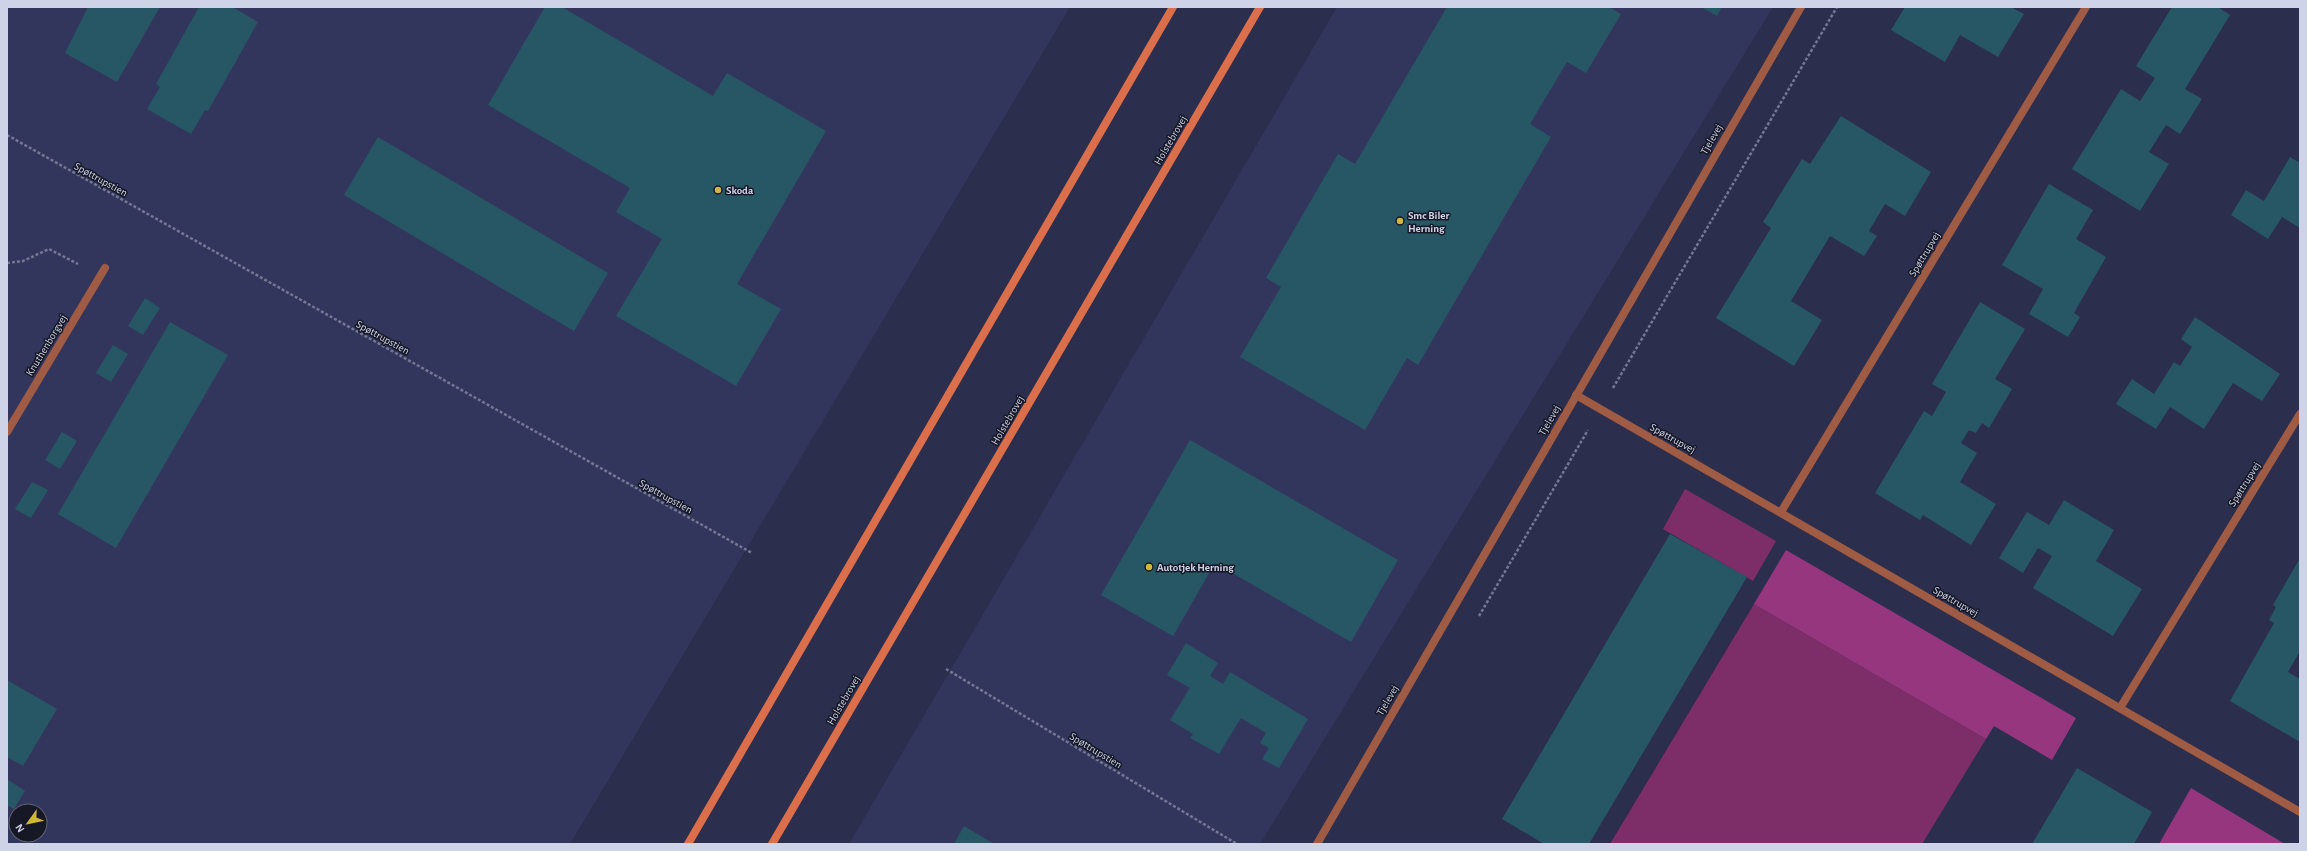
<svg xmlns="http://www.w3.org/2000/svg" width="2307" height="851" font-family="'Alegreya Sans',sans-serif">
<rect width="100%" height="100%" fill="#2b2e4d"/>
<g fill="#33365c" fill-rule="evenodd">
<path d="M7,7H1070L570,844H7ZM16,811H40V835H16Z"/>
<path d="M1337,7H1773L1260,844H849Z"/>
</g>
<g fill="#7d2e69">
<path d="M1685,489L1776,541L1753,581L1663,529Z"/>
<path d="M1754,604L1986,739L1922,844H1610Z"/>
</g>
<g fill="#96367e">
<path d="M1786,550L2076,718L2052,760L1994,726L1986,739L1754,604Z"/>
<path d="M2191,788L2285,844H2159Z"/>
</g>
<g fill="#275764">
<path d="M88,7H160L117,82L65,53Z"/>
<path d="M199,7H232L258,22L208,111L205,110L191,134L147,109L160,87L156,84Z"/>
<path d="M545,7H562L713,96L727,73L826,131L737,284L781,309L736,386L616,316L662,239L616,212L630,188L488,105Z"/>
<path d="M1447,7H1609L1621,14L1586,73L1567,62L1530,124L1551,137L1418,365L1407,358L1365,430L1240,357L1281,287L1266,278L1338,154L1355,164Z"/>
<path d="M1701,7H1722L1717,16Z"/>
<path d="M1905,7H2011L2024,14L1998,57L1960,35L1945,62L1891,30Z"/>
<path d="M2172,7H2218L2230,15L2185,89L2202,99L2180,134L2166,125L2149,152L2169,164L2140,211L2072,169L2121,89L2140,101L2155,78L2136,66Z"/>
<path d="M1841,116L1931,172L1905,216L1885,204L1869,231L1877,236L1864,256L1830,236L1791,301L1822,320L1794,366L1716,318L1771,228L1763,222L1802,159L1810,164Z"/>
<path d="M378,137L608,273L574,331L344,195Z"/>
<path d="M2290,157L2300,163V228L2282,217L2268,239L2231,215L2246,190L2264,201Z"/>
<path d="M2049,184L2093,210L2076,239L2106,257L2074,313L2080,317L2068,337L2029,314L2043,289L2002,265Z"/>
<path d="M145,298L160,308L143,335L128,326Z"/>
<path d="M1980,302L2025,329L1995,379L2012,389L1989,428L1982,423L1976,433L1969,430L1961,443L1977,453L1960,482L1996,504L1971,545L1923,515L1920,520L1875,493L1924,411L1932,416L1946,392L1932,384Z"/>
<path d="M2195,317L2280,374L2262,401L2233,383L2204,429L2170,407L2156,429L2116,404L2132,379L2154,394L2174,362L2180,366L2192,347L2181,339Z"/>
<path d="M170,322L228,355L116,548L58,514Z"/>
<path d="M113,345L128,354L111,382L96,373Z"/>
<path d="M62,432L77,441L60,469L45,460Z"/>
<path d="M1190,440L1398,560L1351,642L1215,563L1173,636L1101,595Z"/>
<path d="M32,482L48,490L31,518L15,509Z"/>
<path d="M2064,500L2114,530L2096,561L2142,589L2113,636L2033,588L2052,556L2038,548L2023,573L1999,558L2027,512L2049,525Z"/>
<path d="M1670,534L1747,577L1589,844H1544L1502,819Z"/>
<path d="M2300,558V651L2288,672L2300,679V742L2230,701L2274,623L2269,620L2276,607L2273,605Z"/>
<path d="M1186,643L1218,663L1210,676L1223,684L1230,672L1308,719L1279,768L1262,759L1269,748L1260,743L1266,733L1241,718L1219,754L1190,738L1193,734L1170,720L1190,688L1167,675Z"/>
<path d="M7,680L57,709L23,766L7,757Z"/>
<path d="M2077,768L2152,812L2134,844H2032Z"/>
<path d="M7,779L25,791L14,809L7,805Z"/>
<path d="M964,826L994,844H954Z"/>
</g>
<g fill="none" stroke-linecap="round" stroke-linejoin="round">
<g stroke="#757892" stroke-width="2.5" stroke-dasharray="3 2" stroke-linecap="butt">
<path d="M7,135L752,553"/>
<path d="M7,263L23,261L49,249L78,264"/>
<path d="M1613,388L1837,7"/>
<path d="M1479,616L1588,430"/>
<path d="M946,669L1237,844"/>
</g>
<g stroke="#9f5b44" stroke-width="8">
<path d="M1576,395L2300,812"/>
<path d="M7,432L105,268"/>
<path d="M1781,512L2086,7"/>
<path d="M2120,708L2300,414"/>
<path d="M1317,844L1801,7"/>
</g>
<g stroke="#dc6f4b" stroke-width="8">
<path d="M688,844L1173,7"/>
<path d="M772,844L1260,7"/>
</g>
</g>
<g fill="#cfb837" stroke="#161826" stroke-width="1.5">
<circle cx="718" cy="190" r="4"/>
<circle cx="1400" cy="221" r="4"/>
<circle cx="1149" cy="567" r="4"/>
</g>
<g text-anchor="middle" stroke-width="3" stroke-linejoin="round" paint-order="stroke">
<g font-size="11" fill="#cfd3e7" stroke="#161826">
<text transform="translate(1711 139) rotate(-60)" y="4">Tjelevej</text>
<text transform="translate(1170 140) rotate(-60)" y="4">Holstebrovej</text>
<text transform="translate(101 179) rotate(29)" y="4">Spøttrupstien</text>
<text transform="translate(1924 254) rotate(-59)" y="4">Spøttrupvej</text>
<text transform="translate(383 337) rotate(29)" y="4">Spøttrupstien</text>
<text transform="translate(46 345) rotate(-59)" y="4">Knuthenborgvej</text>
<text transform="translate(1007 420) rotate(-60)" y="4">Holstebrovej</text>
<text transform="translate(1549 420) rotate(-60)" y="4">Tjelevej</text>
<text transform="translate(1673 438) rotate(29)" y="4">Spøttrupvej</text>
<text transform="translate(2244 484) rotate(-58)" y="4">Spøttrupvej</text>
<text transform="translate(666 496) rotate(29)" y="4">Spøttrupstien</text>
<text transform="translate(1956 601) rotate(30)" y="4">Spøttrupvej</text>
<text transform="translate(843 700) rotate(-60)" y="4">Holstebrovej</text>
<text transform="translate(1387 700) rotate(-60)" y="4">Tjelevej</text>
<text transform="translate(1096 750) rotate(31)" y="4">Spøttrupstien</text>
</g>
<g font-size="11" font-weight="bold" fill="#cfd3e7" stroke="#161826" text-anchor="start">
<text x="726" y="194">Skoda</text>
<text x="1408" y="219">Smc Biler<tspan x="1408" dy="13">Herning</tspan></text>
<text x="1157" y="571">Autotjek Herning</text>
</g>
</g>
<rect width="2307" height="851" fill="none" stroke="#cfd3e7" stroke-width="16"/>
<g transform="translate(28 823) rotate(237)"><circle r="19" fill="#161826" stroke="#606373"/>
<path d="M0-3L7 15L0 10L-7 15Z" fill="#cfb837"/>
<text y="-6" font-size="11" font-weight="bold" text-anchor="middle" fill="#cfd3e7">N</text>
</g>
</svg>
